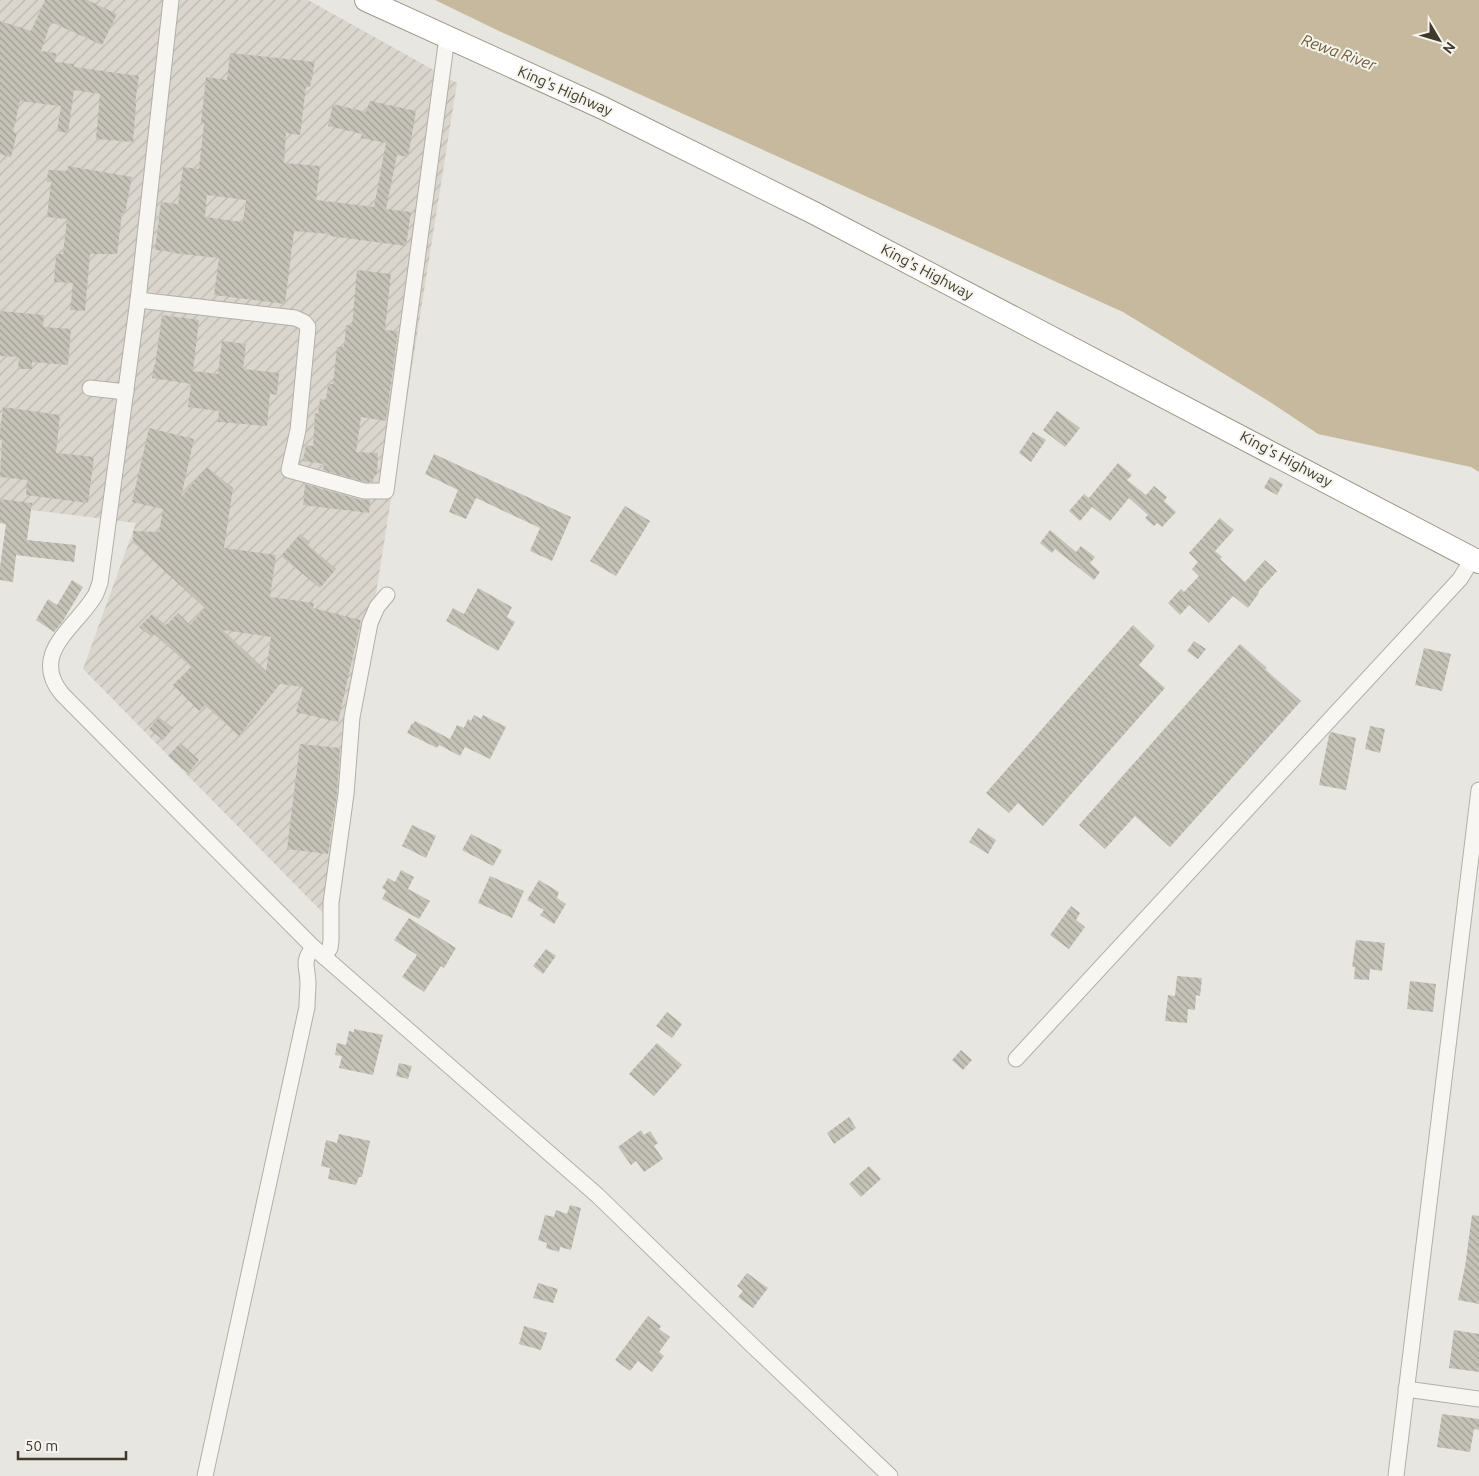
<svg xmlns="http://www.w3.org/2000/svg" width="1479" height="1476" font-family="Ubuntu,sans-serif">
<defs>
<pattern id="industrial-furrows" width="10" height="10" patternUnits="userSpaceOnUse" patternTransform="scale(1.25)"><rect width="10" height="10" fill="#dad6ce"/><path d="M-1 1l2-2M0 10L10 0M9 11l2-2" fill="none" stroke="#bcb8b1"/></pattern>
<pattern id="building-back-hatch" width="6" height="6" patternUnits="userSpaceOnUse" patternTransform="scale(1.25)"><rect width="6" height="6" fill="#c5c2b7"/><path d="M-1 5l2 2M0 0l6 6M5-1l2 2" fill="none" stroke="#a19f95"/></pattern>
</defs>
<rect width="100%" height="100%" fill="#e8e6e0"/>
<path fill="url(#industrial-furrows)" d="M0,0H308L457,83L325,915L83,669L136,523L0,506Z"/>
<path fill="#c6b99d" d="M435,0H1479V472L1471,467L1318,434L1270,402L1123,312L499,31Z"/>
<g fill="url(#building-back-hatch)" fill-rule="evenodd">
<path d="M45,0H87L117,14L102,45L51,22L41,51L56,53L55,62L74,64V67L139,76L135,103L136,104L133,142L96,139L100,94L74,90L68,133L57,131L61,106L20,101L13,132L17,133L11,157L0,154V21L31,31Z"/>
<path d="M230,53L315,62L310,87H306L300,135L286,133L284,163L320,166L316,200L374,207L386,143L361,138L362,134L328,126L333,104L366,112L370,101L416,111L408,157L397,155L386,209L411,212L406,246L330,236V234L294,231L285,304L214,295L219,258L172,253V252L155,250L161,202L178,204L183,167L199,169L204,123H201L206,77L227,80ZM207,195L246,200L243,222L205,217Z"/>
<path d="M68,166L132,177L125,213H122L117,254H90L85,311L70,310L73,283L54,282L56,254H63L67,219L47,217L51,182H47L48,170L68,171Z"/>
<path d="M357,270L391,274L385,330L398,331L386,421L361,417L356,452L378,453L377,474H374L373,482H365L323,470L324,464L303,461L306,445L313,446L315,413L318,414L320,399L326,400L328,384H333L337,347H344L346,325L352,326Z"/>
<path d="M0,311L44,315L43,327L71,329L68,365L32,362V369H18L19,357L0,356Z"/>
<path d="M162,315L199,320L193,371L218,374L222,341L246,344L243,369L279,373L277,395L270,394L267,426L218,422L219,411L188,407L191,384L152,378L154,365H155Z"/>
<path d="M3,407L60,415L56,453L94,457L88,503L26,495L27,480L0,477L2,440H0V432Z"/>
<path d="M1057,411L1080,428L1065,447L1043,430Z"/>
<path d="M149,428L194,439L181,497L207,467L233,488L224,548L276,555L270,597L314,603L313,608L361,620L338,722L296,712L303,687L280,684L239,736L205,705L199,711L173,685L191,667L154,634L152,637L139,627L152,614L166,625L178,613L190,625L205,608L133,542V531L159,532L163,509L132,502ZM223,630L271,637L266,671Z"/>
<path d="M1033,432L1046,440L1031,462L1019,453Z"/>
<path d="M434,454L571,517L552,561L530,551L540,528L476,498L466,519L449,512L458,490L425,474Z"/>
<path d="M1118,463L1132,475L1127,480L1146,495L1154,486L1167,497L1164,501L1176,512L1162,527L1157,523L1154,526L1145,518L1148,515L1129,498L1110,521L1092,507L1080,521L1069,511L1084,494L1089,498Z"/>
<path d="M1270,477L1283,484L1277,495L1264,488Z"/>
<path d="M305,484L361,500H370L369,513L303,505Z"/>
<path d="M0,499L32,503L27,540L76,545L74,562L16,555L13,582L0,580V567L6,524L0,523Z"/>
<path d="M625,506L650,521L616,576L590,561Z"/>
<path d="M1220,518L1234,530L1215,551L1222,557L1220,559L1245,582L1265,560L1277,571L1258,592L1259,593L1248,608L1233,596L1209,623L1189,605L1180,615L1168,603L1181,589L1184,592L1199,576L1192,569L1198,562L1189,553Z"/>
<path d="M1050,530L1076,552L1081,546L1095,557L1090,563L1100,572L1094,580L1055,549L1052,553L1040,543Z"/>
<path d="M300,534L310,543L308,545L336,569L320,588L281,556Z"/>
<path d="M72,580L83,587L63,621L54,632L36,620L48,599L57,605Z"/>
<path d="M478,588L512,607L507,617L515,622L498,651L446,621L453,608L464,614Z"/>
<path d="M1133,625L1155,646L1139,665L1165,688L1043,826L1018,803L1009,813L986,793Z"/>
<path d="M1194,641L1206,649L1198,659L1187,651Z"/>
<path d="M1240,644L1267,668L1265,669L1301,701L1170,847L1135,816L1105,849L1079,825Z"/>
<path d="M1424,648L1451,654L1442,691L1415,685Z"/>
<path d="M474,715L481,719L483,715L506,727L490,759L465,747L460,756L439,745L437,748L407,733L412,723L413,724L415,721L450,739L457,725L464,728L468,719L471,721Z"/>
<path d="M159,717L173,728L163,740L149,729Z"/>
<path d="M1370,726L1385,729L1380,753L1365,749Z"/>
<path d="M1331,732L1356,738L1346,790L1319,785L1329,735Z"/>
<path d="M180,743L199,760L188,773L168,756Z"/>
<path d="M300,744L340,748L337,793L332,825L329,832L331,833L328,854L287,849Z"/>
<path d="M412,825L436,836L426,858L402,846Z"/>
<path d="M978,828L996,840L988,854L969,842Z"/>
<path d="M471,834L502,850L493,866L462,850Z"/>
<path d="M401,870L414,877L408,889L430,901L419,919L382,899L386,891L382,888L388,878L395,882Z"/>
<path d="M490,876L524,891L512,918L478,903Z"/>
<path d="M539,880L559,892L557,898L566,904L554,924L540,915L544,910L527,900Z"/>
<path d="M1071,906L1080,913L1076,920L1085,927L1069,949L1050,935Z"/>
<path d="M409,918L456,948L444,968L441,966L424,992L402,977L417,955L394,940Z"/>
<path d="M1356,940L1385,943L1382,971L1370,969L1369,980L1354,979L1355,967H1352Z"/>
<path d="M546,949L556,956L543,974L533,966Z"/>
<path d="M1177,976L1202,978L1200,996L1196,995L1195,1010L1188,1009L1187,1023L1165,1021L1168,995L1175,996Z"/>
<path d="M1410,981L1436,984L1433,1012L1407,1009Z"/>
<path d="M667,1012L682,1024L672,1038L656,1026Z"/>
<path d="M354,1029L383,1035L373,1075L339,1068L342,1056L335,1055L337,1043L346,1045L349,1031L354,1032Z"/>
<path d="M657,1043L682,1065L654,1096L629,1074Z"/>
<path d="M961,1050L972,1060L963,1070L952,1060Z"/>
<path d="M399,1063L412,1066L408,1079L396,1076Z"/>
<path d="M849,1117L856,1128L834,1144L827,1133Z"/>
<path d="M641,1130L644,1135L650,1131L658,1143L654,1146L663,1159L644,1172L636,1161L631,1165L618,1147Z"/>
<path d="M339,1134L370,1141L362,1177H359L356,1185L328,1179L330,1168L321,1166L326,1140L337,1143Z"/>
<path d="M869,1166L881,1179L861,1197L849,1184Z"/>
<path d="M570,1205L581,1208L571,1250L560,1247L559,1252L546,1248L547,1243L538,1240L545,1215L554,1217L556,1210L567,1214Z"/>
<path d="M1472,1215L1479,1216V1304L1458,1300L1465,1267Z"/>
<path d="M747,1273L768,1288L753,1308L738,1297L743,1291L737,1286Z"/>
<path d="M538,1283L558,1289L553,1303L533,1298Z"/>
<path d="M648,1316L661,1326L659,1329L670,1337L659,1352L664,1356L652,1372L638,1361L630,1371L615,1360Z"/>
<path d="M524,1326L547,1333L541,1350L519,1344Z"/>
<path d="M1454,1330L1479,1334V1372L1449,1368Z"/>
<path d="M1442,1414L1479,1419V1430L1474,1429L1470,1452L1437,1447Z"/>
</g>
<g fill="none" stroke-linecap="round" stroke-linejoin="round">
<defs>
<g id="minor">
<path d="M171,0L138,300L100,583C98,587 97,593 94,597C75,628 29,654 62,694L313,947C302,963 307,964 308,982C308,990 307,999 307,1007L205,1476"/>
<path d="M138,300L295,318L304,322L308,327L298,430L289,470L364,491H386L447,37"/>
<path d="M90,388L126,392"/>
<path d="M313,947L597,1195L755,1348L890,1476"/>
<path d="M324,957L330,948L331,940V903L346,794L352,717L370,623L377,607L387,595"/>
<path d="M1016,1059L1460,579L1473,558"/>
<path d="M1406,1389L1479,1399"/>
<path d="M1396,1476L1479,790"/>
</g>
<path id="highway" d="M366,0L603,108L814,213L1479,562"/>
</defs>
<use href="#minor" stroke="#b2afa5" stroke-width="17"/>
<use href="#highway" stroke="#9e9988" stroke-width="24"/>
<use href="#minor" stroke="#f7f6f2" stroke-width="15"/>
<use href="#highway" stroke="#fff" stroke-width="22"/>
</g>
<g text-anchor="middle" stroke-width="4" stroke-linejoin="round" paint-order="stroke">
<g font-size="15" fill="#3f3a29" stroke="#f6f4ef">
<text transform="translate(565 91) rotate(24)" y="5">King's Highway</text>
<text transform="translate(927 272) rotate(28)" y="5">King's Highway</text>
<text transform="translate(1286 459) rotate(28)" y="5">King's Highway</text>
</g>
<g font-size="16" font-style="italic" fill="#705f36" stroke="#f6f4ef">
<text transform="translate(1339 52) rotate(20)" y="6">Rewa River</text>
</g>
</g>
<g transform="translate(1439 40) rotate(128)" stroke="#f6f4ef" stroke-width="4" paint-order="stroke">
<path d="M0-4L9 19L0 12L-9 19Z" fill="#3f3a29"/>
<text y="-8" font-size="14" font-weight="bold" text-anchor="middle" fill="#3f3a29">N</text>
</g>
<path d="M18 1451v8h108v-8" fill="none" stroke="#3f3a29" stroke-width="2.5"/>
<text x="25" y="1451" font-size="15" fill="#3f3a29" stroke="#f6f4ef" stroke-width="4" paint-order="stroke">50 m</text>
</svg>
